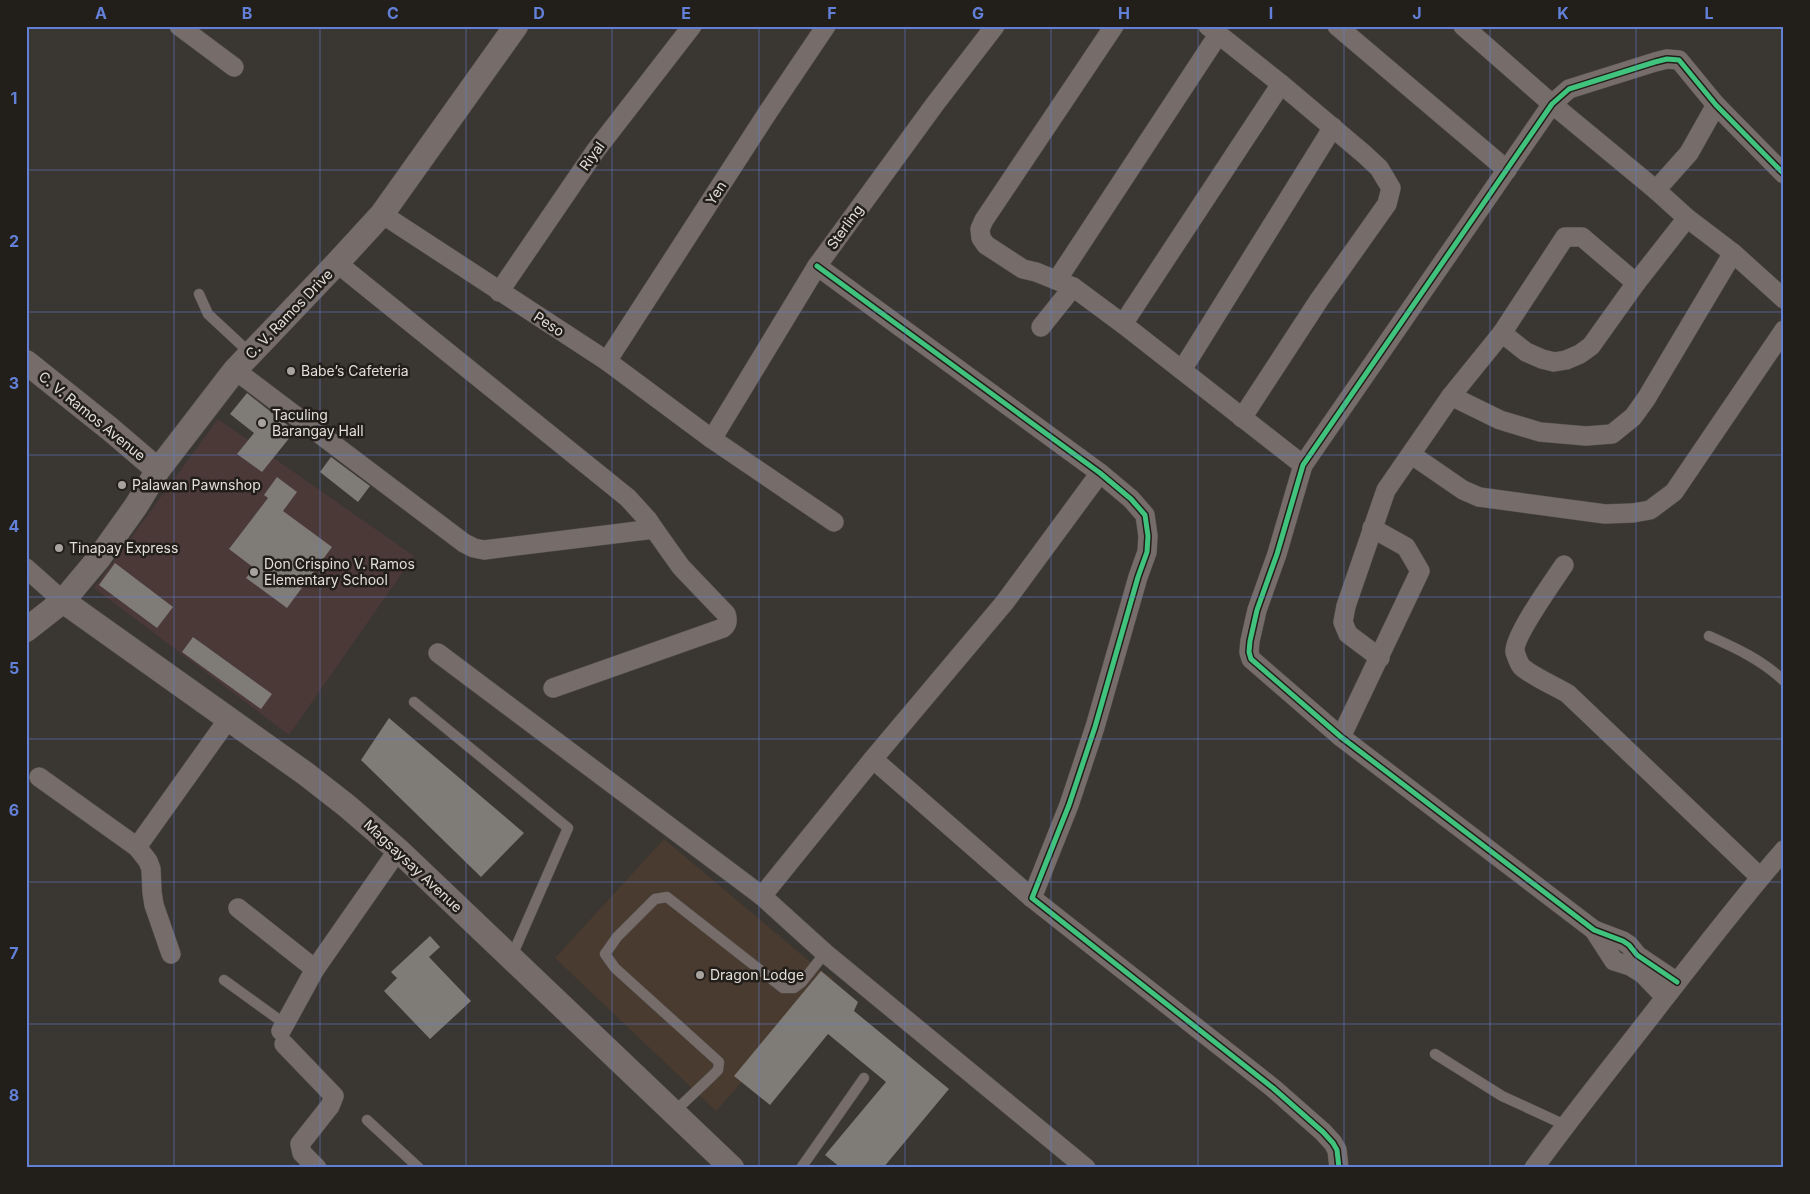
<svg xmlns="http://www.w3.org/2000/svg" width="1810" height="1194" font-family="Inter,sans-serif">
<rect width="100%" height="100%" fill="#3a3631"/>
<path fill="#493b2f" d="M664,839L821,971L834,978L716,1111L555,958Z"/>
<path fill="#4b3937" d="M218,419L414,556L289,735L94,588Z"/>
<g fill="#7f7b77">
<path d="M247,393L295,431L262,472L237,454L254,433L230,414Z"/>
<path d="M331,457L370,486L358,502L320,472Z"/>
<path d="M277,477L297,492L283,511L332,547L287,608L246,578L254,568L229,549L268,498L264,495Z"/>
<path d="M115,563L173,607L157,628L99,585Z"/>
<path d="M193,637L272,694L261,709L182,652Z"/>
<path d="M389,718L524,833L481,877L361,760Z"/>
<path d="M430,936L440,947L429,957L471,1001L430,1039L384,991L397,978L391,972Z"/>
<path d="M821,971L858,1002L854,1011L949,1089L883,1168H841L825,1155L886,1082L828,1034L770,1105L734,1076Z"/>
</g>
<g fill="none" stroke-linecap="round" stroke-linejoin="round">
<defs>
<g id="service">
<path d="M199,294L208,314L251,354"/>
<path d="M1709,636C1736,648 1762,660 1784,681"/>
<path d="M414,702L568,828L511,958"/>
<path d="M224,980L285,1024"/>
<path d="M1435,1054L1502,1096L1565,1125"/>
<path d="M674,1112L711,1077L718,1070L719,1062L615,968L605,954L617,937L655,899L667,897L783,988H794L802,982L825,953"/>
<path d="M367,1120L419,1168"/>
<path d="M801,1168L864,1078"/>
</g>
<g id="minor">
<path d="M179,26L234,67"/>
<path d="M1114,26L984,220L980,229L981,238L986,245L1023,269L1036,272L1073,287L1123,324L1303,465"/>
<path d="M1208,26L1281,84L1364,154L1379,168L1391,188L1387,204L1319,300L1242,418"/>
<path d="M1337,26L1507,170"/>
<path d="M1463,26L1552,104L1656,190L1687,218L1733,253L1784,299"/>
<path d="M1656,190L1689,153L1716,105"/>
<path d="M382,214L607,361L712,439L834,522"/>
<path d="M817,266L1100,473L1131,499L1145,515L1148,536L1147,552L1138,577L1095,727L1069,805L1032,898L1273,1088L1323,1132L1333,1143L1337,1150L1339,1168"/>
<path d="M1057,280L1218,35"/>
<path d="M499,292L596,150L692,26"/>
<path d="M1123,324L1281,84"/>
<path d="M1041,327L1073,287"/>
<path d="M1502,333L1526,352L1542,359L1554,362L1566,360L1580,354L1591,346L1636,283L1687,218"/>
<path d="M607,361L768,112L826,26"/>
<path d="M235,370L464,543L474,548L484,550L654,529L648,520L628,498L337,263"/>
<path d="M1182,370L1333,127"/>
<path d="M1451,396L1500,420L1540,432L1586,436L1612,434L1633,417L1646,399L1733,253"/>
<path d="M712,439L817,266L935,104L995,26"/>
<path d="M1412,455L1463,490L1479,497L1605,514L1633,513L1650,510L1674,492L1784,330"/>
<path d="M1564,565C1554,580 1513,637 1515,652C1516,655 1519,663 1521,666C1529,675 1557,687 1568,694L1760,877"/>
<path d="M26,568L63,601"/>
<path d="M438,653L762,896L825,953L1086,1168"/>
<path d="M1380,658L1348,634L1343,622L1346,606L1386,490L1451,396L1502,333L1565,237H1582L1636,283"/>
<path d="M553,688L723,628C728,624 728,620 726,614L681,567L654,529"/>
<path d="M1341,737L1420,571L1406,547L1372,528"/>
<path d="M873,759L1032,898"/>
<path d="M39,777L137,847L229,718"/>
<path d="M137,847L148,861L151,869L152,892L154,905L171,954"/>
<path d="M762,896L873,759L1005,602L1100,473"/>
<path d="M238,908L315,969"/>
<path d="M1594,930L1614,961L1630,966L1643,974L1665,997"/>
<path d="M1677,982L1637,955L1629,945L1623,941L1594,930L1341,737L1251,659L1249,652L1250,641L1257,610L1277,554L1303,465L1552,104L1569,89L1655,62L1667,59L1679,60L1716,105L1784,174"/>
<path d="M281,1031L315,969L398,850"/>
<path d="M284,1044L334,1096L330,1106L300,1144L302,1153L317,1168"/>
<path d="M1534,1168C1576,1110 1621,1055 1664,999C1703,949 1742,898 1784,850"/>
</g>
<g id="tertiary">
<path d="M26,362L110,429L158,470"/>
<path d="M63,601L306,774L347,806L398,850L732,1168"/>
<path d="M26,630L63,601L99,558L136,506L158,470L235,370L337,263L382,214L516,26"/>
</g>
</defs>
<use href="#service" stroke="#585450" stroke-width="11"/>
<use href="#minor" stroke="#585450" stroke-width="20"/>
<use href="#tertiary" stroke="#585450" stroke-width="25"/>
<use href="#service" stroke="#766d6b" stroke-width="10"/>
<use href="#minor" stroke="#766d6b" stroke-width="19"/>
<use href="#tertiary" stroke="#766d6b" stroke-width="24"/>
<defs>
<g id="cycleway">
<path d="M817,266L1100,473L1131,499L1145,515L1148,536L1147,552L1138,577L1095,727L1069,805L1032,898L1273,1088L1323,1132L1333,1143L1337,1150L1339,1168"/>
<path d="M1677,982L1637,955L1629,945L1623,941L1594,930L1341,737L1251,659L1249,652L1250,641L1257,610L1277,554L1303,465L1552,104L1569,89L1655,62L1667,59L1679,60L1716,105L1784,174"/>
</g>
</defs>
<use href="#cycleway" stroke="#221e1a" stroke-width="8"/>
<use href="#cycleway" stroke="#40c37c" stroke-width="5"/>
</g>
<path fill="none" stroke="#6280d8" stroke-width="1" stroke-opacity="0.55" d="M174,26V1168M320,26V1168M466,26V1168M612,26V1168M759,26V1168M905,26V1168M1051,26V1168M1198,26V1168M1344,26V1168M1490,26V1168M1636,26V1168M26,170H1784M26,312H1784M26,455H1784M26,597H1784M26,739H1784M26,882H1784M26,1024H1784"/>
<g fill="#a8a39e" stroke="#221e1a" stroke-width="2">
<circle cx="291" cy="371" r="5"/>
<circle cx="262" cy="423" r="5"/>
<circle cx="122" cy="485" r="5"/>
<circle cx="59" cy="548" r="5"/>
<circle cx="254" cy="572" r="5"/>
<circle cx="700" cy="975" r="5"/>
</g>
<g text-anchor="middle" stroke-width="5" stroke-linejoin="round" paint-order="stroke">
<g font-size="14" fill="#e3ded8" stroke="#221e1a">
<text transform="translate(592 156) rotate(-54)" y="5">Riyal</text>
<text transform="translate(716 193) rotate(-57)" y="5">Yen</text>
<text transform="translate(845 227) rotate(-54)" y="5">Sterling</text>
<text transform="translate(289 314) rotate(-46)" y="5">C. V. Ramos Drive</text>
<text transform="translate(549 324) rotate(33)" y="5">Peso</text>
<text transform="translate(92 416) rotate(39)" y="5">C. V. Ramos Avenue</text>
<text transform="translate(413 866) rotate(43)" y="5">Magsaysay Avenue</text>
</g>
<g font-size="14" fill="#e3ded8" stroke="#221e1a" text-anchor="start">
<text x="301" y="376">Babe’s Cafeteria</text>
<text x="272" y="420">Taculing<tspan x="272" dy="16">Barangay Hall</tspan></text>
<text x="132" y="490">Palawan Pawnshop</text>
<text x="69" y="553">Tinapay Express</text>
<text x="264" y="569">Don Crispino V. Ramos<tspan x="264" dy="16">Elementary School</tspan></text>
<text x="710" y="980">Dragon Lodge</text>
</g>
</g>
<rect width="1810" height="1194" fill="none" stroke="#221e1a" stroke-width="55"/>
<rect x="28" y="28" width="1754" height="1138" fill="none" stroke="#6280d8" stroke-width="2"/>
<g font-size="16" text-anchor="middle" font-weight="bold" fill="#6280d8">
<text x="101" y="19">A</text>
<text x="247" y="19">B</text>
<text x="393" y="19">C</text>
<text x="539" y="19">D</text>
<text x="686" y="19">E</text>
<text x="832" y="19">F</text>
<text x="978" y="19">G</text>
<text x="1124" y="19">H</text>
<text x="1271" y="19">I</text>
<text x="1417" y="19">J</text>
<text x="1563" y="19">K</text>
<text x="1709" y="19">L</text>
<text x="14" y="104">1</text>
<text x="14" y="247">2</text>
<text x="14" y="389">3</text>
<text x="14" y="532">4</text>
<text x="14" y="674">5</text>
<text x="14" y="816">6</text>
<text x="14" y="959">7</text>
<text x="14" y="1101">8</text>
</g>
</svg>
